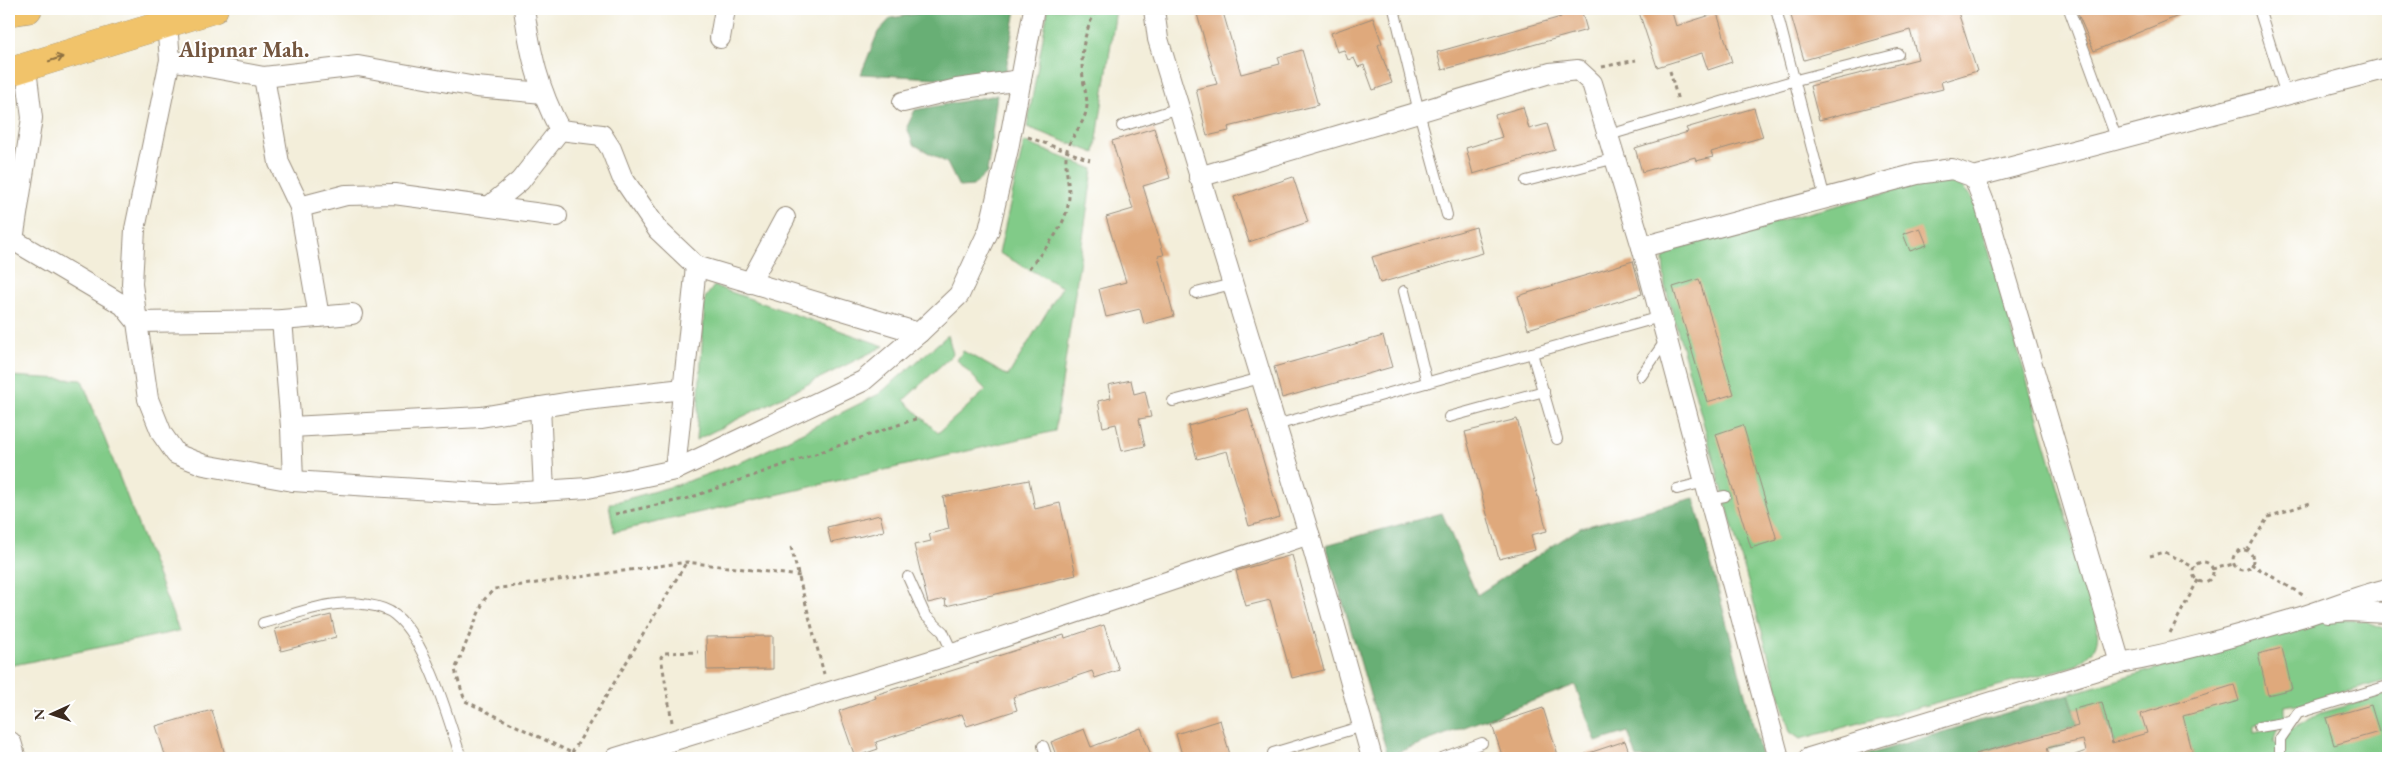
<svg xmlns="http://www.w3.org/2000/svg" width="2397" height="767" font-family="'EB Garamond',serif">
<rect width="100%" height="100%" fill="#fff"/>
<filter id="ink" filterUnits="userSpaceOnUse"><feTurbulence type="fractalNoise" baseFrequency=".02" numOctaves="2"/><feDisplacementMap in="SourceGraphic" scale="10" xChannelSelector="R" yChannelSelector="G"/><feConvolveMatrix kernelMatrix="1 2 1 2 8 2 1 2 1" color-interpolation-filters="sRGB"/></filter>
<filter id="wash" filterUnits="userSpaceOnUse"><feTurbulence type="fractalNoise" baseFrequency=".0096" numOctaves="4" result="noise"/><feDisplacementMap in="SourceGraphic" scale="20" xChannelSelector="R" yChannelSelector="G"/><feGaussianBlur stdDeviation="1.12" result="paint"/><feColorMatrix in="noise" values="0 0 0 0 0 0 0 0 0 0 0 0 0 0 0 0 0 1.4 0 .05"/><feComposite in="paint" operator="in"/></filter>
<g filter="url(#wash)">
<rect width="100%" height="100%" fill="#f3eeda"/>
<g fill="#81cb88" stroke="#5e7a53">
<path d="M1048,9H1116L1095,153L1027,127Z"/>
<path d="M1024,142L1093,169L1055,431L614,532L609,504L680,484L749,459L879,394L948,335L953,354L904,400L938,433L986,390L957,360L963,351L1008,376L1062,287L999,253Z"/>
<path d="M1939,180H1956L1974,200L2097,620C2099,646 2097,649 2077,665L1800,739L1790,732L1665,286L1663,260L1670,249L1919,184Z"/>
<path d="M714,286L884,346L696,440L705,298Z"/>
<path d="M9,376L82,380L179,631L9,666Z"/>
<path d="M2327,619L2366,621L2388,630V680L2316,701L2285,706V717L2254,725V733L2279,727L2274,742L2282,746L2288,731L2321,713L2388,694V758H2194L2178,703L2142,714L2154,758H2136L2129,738L2114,743L2102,703L2074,709L2069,694Z"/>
</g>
<g fill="#68af74" stroke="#526c49">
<path d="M946,9H1016L1006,70L972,80L861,74L878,32L891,18Z"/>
<path d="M997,95L987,173L973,186L959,187L947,163L913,144L907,127L915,110Z"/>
<path d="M1694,498L1761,755L1752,758H1637L1628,732L1596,742L1575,685L1388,756L1326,545L1442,513L1477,595L1580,528Z"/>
<path d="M2069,694L2078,726L2067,728L2070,743L2047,750L2043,735L1961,758H1856Z"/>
</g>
<g id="blocks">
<g fill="#dfa97b">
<path d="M1216,9H1222L1241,74L1280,64L1278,57L1302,50L1318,105L1228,127L1229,131L1207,136L1196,89L1217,84L1197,14Z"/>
<path d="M1559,9H1581L1587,30L1442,70L1437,52L1561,17Z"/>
<path d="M1638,9H1671L1676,26L1717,13L1732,62L1708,70L1702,53L1657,67Z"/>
<path d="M1789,9H1957L1977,71L1941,82L1943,89L1819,120L1810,86L1918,59L1910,30L1804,60Z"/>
<path d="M2091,9H2195L2094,51L2078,14Z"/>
<path d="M1373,18L1382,43L1378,45L1392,83L1373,90L1364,65L1358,67L1354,58L1348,60L1344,50L1337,52L1331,33Z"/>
<path d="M1523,107L1529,129L1547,124L1555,150L1473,174L1466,148L1502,137L1495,115Z"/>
<path d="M1754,108L1763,137L1711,152L1713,157L1696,161L1695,157L1642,172L1635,148L1688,132L1686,128Z"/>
<path d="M1154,128L1170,178L1143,186L1164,255L1158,256L1174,316L1144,324L1140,309L1106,317L1099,289L1126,282L1106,217L1133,209L1112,141Z"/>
<path d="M1293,177L1308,222L1249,242L1234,197Z"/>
<path d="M1476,227L1483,253L1380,283L1372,257Z"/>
<path d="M1920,228L1927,245L1910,251L1903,234Z"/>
<path d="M1633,261L1642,294L1528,329L1518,296Z"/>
<path d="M1699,279L1734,394L1707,402L1673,287Z"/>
<path d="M1383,336L1392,367L1282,398L1274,367Z"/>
<path d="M1131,380L1134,394L1145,391L1151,417L1139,419L1145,446L1122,451L1116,424L1103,427L1098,401L1111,398L1108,385Z"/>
<path d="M1248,409L1280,517L1249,526L1227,451L1197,459L1188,426Z"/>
<path d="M1517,419L1547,531L1531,535L1535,550L1499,559L1465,432Z"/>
<path d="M1743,425L1777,540L1751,548L1716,434Z"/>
<path d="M1029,480L1035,509L1060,503L1076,575L946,606L945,599L928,603L914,545L931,541L929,534L949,529L943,497Z"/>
<path d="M880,515L884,531L831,543L827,527Z"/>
<path d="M1292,555L1324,670L1292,678L1270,600L1246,606L1236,571Z"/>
<path d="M331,615L336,637L281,651L275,629Z"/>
<path d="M1104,625L1119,670L1095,678L1092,671L1013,697L1017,710L967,726L962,714L876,742L878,749L855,757L839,711L876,698L875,695L1064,635L1065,638Z"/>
<path d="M773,636V669L707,670L706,637Z"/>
<path d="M2282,648L2292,689L2268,695L2258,654Z"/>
<path d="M2234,685L2239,701L2183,716L2194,758H2075V755L2086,751L2083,740L2047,748L2050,758H1976L1975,754L2078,726L2074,709L2102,702L2112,743L2147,733L2141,714Z"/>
<path d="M2371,705L2379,732L2334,745L2326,718Z"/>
<path d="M1543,708L1559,758H1503L1492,725Z"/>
<path d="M212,710L226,758H166L156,726Z"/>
<path d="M1220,720L1231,758H1183L1176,734Z"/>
<path d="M1141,728L1152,758H1057L1051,742L1084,729L1091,747Z"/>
<path d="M1625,741L1631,758H1581L1580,756Z"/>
</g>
</g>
</g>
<g filter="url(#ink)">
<use href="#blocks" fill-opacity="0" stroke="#978c7c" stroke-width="1"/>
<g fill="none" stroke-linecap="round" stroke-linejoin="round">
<defs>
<g id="service">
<path d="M1394,9L1419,112L1447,215"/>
<path d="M1776,9L1825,199"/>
<path d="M2069,9L2117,140"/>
<path d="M2259,9L2286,95"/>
<path d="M1122,126L1179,108"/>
<path d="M1609,135L1796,80L1898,54"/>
<path d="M1526,181L1616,158"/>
<path d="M1404,291L1427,383"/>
<path d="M1196,293L1232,284"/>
<path d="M1532,353L1557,439"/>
<path d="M1641,376L1666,340"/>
<path d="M1173,401L1261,378"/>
<path d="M1449,417L1544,391"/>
<path d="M1276,425L1660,317"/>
<path d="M1677,489L1705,482"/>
<path d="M1709,499L1725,496"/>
<path d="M908,577L925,615L943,632L953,654"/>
<path d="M263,623C287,617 312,606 337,604C353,602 382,604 395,615C426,639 449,720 461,758"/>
<path d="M2259,727L2290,722"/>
<path d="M1043,746L1047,758"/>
<path d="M1273,753L1363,726"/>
<path d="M1442,758L1482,743"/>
<path d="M2280,758V739L2298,713L2388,686"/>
</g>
<g id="minor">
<path d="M1154,9L1158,39L1309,534L1372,758"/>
<path d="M167,23L170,60L135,229L132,284L137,322L282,320L352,314"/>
<path d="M720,38L725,9"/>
<path d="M170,60L264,77L358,66L476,87L543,93"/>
<path d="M26,69L32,118L13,240L123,305L137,322L148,399L162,434L176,454L204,465L293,481L495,494L588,488L675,470L863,381L919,333L959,295L989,230L1008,149L1034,9"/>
<path d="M264,77L279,163L300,207L319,317"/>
<path d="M903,102L957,89L1021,80"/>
<path d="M560,130L602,135L611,149L622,177L658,230L696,266L919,333"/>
<path d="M1199,177L1550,73L1578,70L1592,83L1642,247L1779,758"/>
<path d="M1974,177L2388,68"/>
<path d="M490,206L520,181L560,130C538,88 531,56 524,9"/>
<path d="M300,207L346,195L394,194L557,216"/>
<path d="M1642,247L1917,174L1952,169L1974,177L1985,205L2120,663"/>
<path d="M750,283L785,218"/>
<path d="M282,320L291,427L293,481"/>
<path d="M540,407L544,491"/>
<path d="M291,427L481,417L577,401L683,389"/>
<path d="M675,470L696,266"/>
<path d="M2328,613L2347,611L2388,613"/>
<path d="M616,758L953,654L1309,534"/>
<path d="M1809,758L2120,663C2182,652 2242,634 2301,617C2331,608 2358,595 2388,589"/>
</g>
<path id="tertiary" d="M9,744L13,758"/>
<g id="trunk">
<path d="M9,12L28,9"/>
<path d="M9,72L214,9"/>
</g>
</defs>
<use href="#service" stroke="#978c7c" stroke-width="12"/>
<use href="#minor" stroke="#978c7c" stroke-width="22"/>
<use href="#tertiary" stroke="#978c7c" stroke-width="27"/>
<use href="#trunk" stroke="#978c7c" stroke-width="29"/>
<g stroke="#978c7c" stroke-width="3" stroke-dasharray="4 4" stroke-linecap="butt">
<path d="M1602,67L1636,60"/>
<path d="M1670,71L1678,101"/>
<path d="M1028,137L1090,160"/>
<path d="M1029,268C1048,245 1070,223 1069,192C1068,178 1064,163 1067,150C1072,134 1086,123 1087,105C1087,96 1084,87 1083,78C1080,52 1084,32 1097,9"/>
<path d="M615,514L689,498L918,418"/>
<path d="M791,547L824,674"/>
<circle cx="2243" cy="560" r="10"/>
<path d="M2247,551L2268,517L2310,503"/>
<path d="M2150,556L2165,552L2195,568"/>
<circle cx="2203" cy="572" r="10"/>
<path d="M2251,564L2306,597"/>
<path d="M2212,569L2234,564"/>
<path d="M2170,633L2198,580"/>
<path d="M672,722L661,657L664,653L698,652"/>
<path d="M572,753L686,563"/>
<path d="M574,758L572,753L465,701L455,670L484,600L494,589L687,562L800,576"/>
</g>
<use href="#service" stroke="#fff" stroke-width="10"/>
<use href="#minor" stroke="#fff" stroke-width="20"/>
<use href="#tertiary" stroke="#fff" stroke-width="25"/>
<use href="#trunk" stroke="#f1c36a" stroke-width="28"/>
</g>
<defs><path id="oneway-shaft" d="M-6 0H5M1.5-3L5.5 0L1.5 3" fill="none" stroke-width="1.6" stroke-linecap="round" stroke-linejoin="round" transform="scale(1.25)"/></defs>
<use stroke="#8d6f40" href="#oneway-shaft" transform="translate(56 59) rotate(-18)"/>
</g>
<g text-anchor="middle" stroke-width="4" stroke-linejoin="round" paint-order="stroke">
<g font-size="22" font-weight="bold" fill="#74563f" stroke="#fff">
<text x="244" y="57">Alipınar Mah.</text>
</g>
</g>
<rect width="2397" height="767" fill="none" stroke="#fff" stroke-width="30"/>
<g transform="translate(52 714) rotate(267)" stroke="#ffffff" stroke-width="4" paint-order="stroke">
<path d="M0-4L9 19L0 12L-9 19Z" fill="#3b2a1e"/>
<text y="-8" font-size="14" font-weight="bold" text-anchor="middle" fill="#3b2a1e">N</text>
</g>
</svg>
